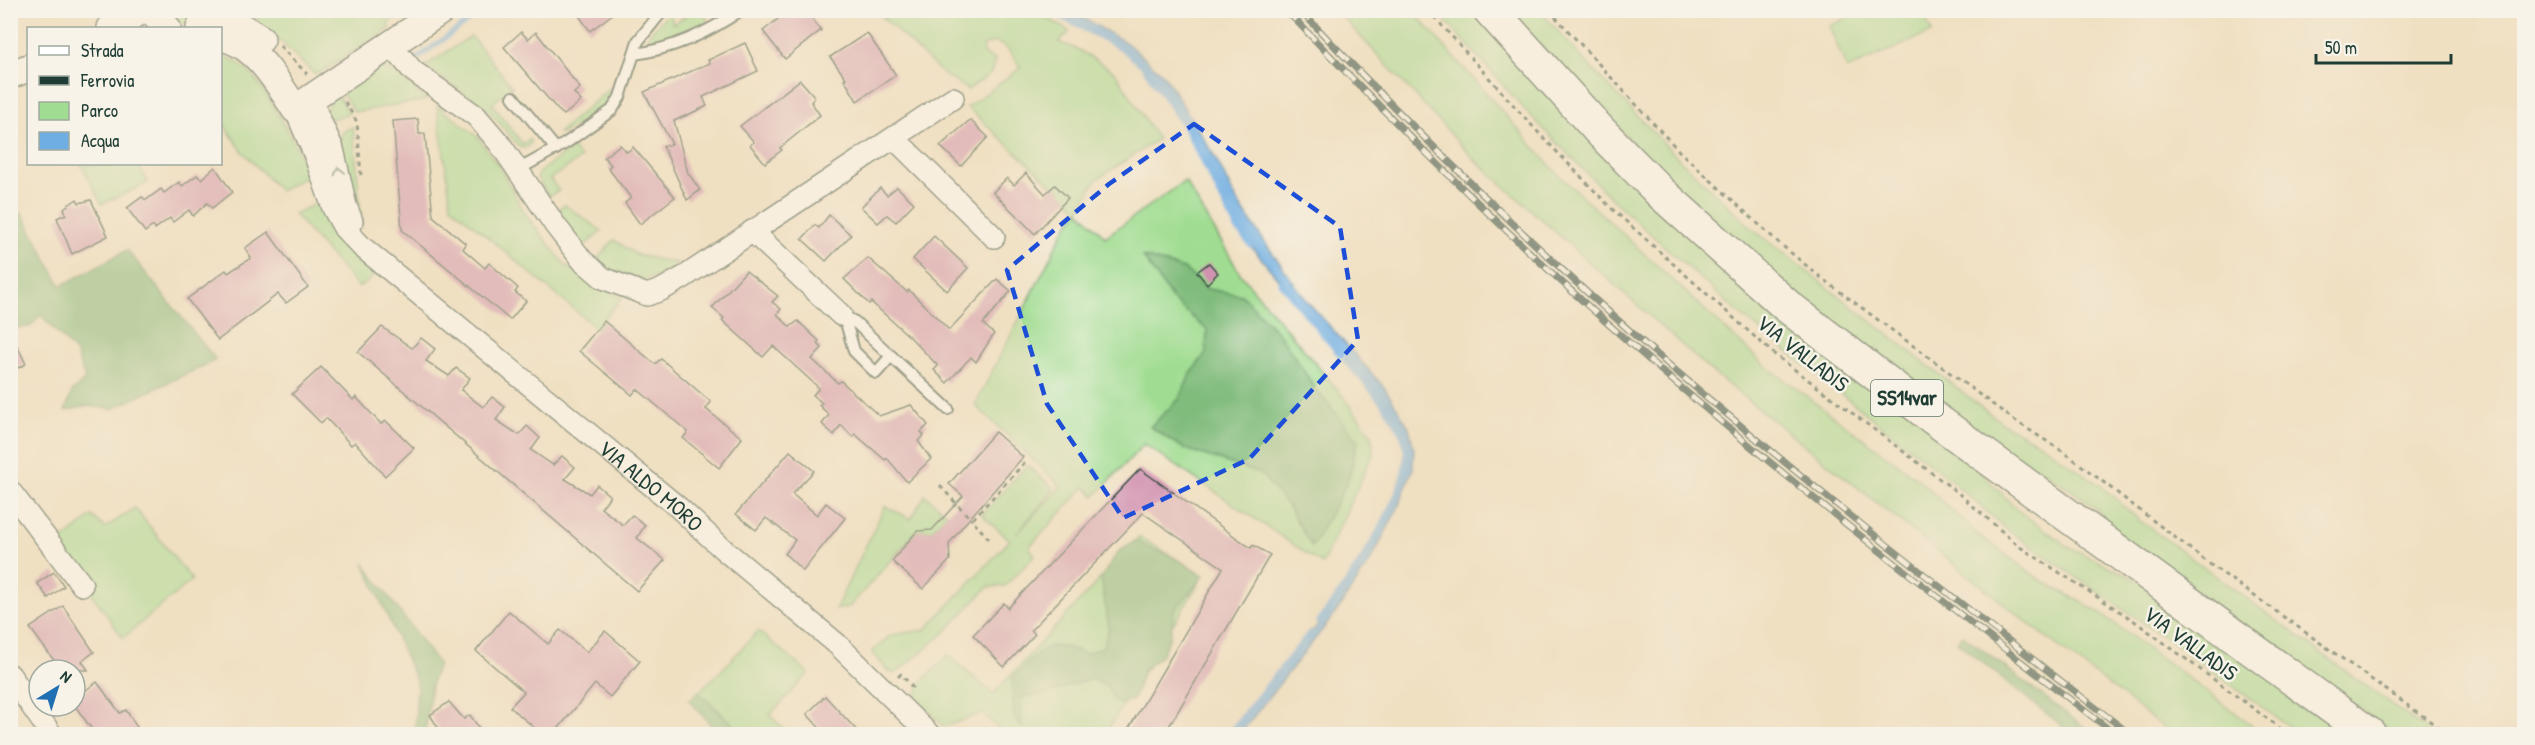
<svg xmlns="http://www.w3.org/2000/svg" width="2535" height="745" font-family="'Patrick Hand',sans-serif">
<rect width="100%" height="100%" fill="#f7f3e8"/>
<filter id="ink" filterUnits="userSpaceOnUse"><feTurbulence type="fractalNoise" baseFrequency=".0167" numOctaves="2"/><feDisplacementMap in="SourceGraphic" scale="12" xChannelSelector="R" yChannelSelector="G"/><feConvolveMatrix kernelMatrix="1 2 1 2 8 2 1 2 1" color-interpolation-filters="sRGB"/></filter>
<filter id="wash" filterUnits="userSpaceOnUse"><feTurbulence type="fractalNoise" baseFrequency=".008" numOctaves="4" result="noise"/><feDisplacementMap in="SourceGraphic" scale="24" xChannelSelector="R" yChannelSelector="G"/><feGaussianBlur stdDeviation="1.35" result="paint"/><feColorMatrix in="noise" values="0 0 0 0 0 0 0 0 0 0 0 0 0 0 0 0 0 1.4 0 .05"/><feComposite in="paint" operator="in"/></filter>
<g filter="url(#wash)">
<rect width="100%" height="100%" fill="#f0e0c2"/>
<g fill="#a0dd92" stroke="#608d63" stroke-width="1.5">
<path d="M399,10L401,14L388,23L391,28L320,73H313L279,40L256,23L259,16L252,11Z"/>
<path d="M167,11H205L190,25C177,25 174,20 167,11Z"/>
<path d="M670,11L673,24L693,11H706L707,24L662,43H651L648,40L649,34Z"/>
<path d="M876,11H1037L1070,32L1058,42L1079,50L1115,72L1158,139L1096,180L1079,210L1105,237L1185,181L1241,275L1342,395L1372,435L1373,454L1322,564L1144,444L1095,496L1085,487L1029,547L1035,555L1005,586L988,587L943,634L895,674L887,670L872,652L891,635L925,630L1010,540L982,515L1027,465L1054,489L1016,534L1061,486L975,405L1066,227L1079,210L967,107L1021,68L1008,49L996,42L984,45L983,54L995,60L991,73L968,90L944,75Z"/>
<path d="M1337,11H1413L1557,173L1762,363L1919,480L1975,532L2039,579L2097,611L2264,734H2172L2037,630L1711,371L1474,159Z"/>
<path d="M1437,11H1477L1957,449L2020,512L2071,548L2139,581L2348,734H2299L2180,648L2006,529L1953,482L1741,315L1615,202L1528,113Z"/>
<path d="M1508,11H1540L1594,71L1683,163L1755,231L2002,423L2042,445L2101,486L2139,520L2432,734H2395L2131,546L2093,506L2048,474L2006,454L1801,299L1657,169Z"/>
<path d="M1863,11H1922L1932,32L1847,69L1829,26Z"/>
<path d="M471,36L512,87L492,104L523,144L529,139L531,142L528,147L520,148L489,111L425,66Z"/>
<path d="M220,56C256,57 290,138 306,166L308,175L280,191L242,151L221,120Z"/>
<path d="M378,67C396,67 413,89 426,100L355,112L341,92Z"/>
<path d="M609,89L612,91C613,109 575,125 561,134L558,133Z"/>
<path d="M337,94L349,113L333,119L327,116C327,105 328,100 337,94Z"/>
<path d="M437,105L477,136L500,168L526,215L566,266L622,298L596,328L451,206Z"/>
<path d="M353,127L362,228L352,208L338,140L345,130Z"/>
<path d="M572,148L581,158L550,179L559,191L548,196L537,177L539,172Z"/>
<path d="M81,164H138L148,183L102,204Z"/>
<path d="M320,202L325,206L356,254L376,273L366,283L358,287L294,214Z"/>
<path d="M565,205L602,231L584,246L554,211Z"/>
<path d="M614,240L637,255L677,263L662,276L642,279L607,269L597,259Z"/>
<path d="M925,495L947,514L932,530L917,531L849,607L835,610L885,506L911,519Z"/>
<path d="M135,508L192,580L123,638L57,545L92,516L105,528Z"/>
<path d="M1139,537L1204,575L1105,734H1004L982,713L944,727L916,698L919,685L948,655L993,694Z"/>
<path d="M758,631L809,673L770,715L788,734H744L698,692L720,672Z"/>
</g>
<g fill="#80bc7c" stroke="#507c58" stroke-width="1.5">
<path d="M22,213L61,286L127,250L216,360L112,409L87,406L65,411L72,392L85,379L76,353L41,315L30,327L11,328V217Z"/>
<path d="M1143,257L1184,269L1208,289L1242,295L1280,335L1315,388L1358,440L1348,481L1312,547L1287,505L1261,474L1183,448L1150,427L1179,399L1191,373L1206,353L1207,330L1173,300Z"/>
<path d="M1137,540C1153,553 1157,549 1171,556C1183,562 1193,568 1202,578L1174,611L1170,637L1161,656L1144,669L1133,700L1116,703L1107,686L1091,679L1041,695L1021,697L1022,727L1014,717L1012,677C1044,651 1043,635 1085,654L1103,647L1109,628L1101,578L1118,552Z"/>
<path d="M364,563L439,665C426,685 431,712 424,734H415L417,683Z"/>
<path d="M1963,635L2093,734H2072L1957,642Z"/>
<path d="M698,692L744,734H719L689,700Z"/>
</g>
<path fill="#6faee2" stroke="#47768b" stroke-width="1.5" d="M1047,11H1071L1127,43L1164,75L1215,157L1237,201L1266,244L1307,301L1384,387L1409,427L1414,449L1413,469L1398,508L1370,562L1335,614L1246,726L1241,734H1230L1234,727C1293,654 1376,567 1401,476C1404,468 1407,454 1405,445C1403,435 1396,424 1391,416L1237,229L1186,129L1143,66L1121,48Z"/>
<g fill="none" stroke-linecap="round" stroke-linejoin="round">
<g stroke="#6faee2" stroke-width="5">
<path d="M1047,10L1121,48L1143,66L1186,129L1237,229L1251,246"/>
<path d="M416,59L484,10"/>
<path d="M1280,282C1300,307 1320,332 1341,356C1361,380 1398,414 1405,444C1415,488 1345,588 1318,622"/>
<path d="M1230,734L1234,727L1310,632"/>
</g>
</g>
<g id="blocks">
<g fill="#d191b0">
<path d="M575,10H618L590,31Z"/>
<path d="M789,10H806L821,30L785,59L763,31Z"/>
<path d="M521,32L528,39L536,32L580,88L574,93L581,101L564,115L557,109L504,47Z"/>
<path d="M867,33L896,75L857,101L844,79L846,78L830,57Z"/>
<path d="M745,43L758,71L703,97L707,106L674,121L688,173L700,190L687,200L663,146L672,144L644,92L710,63L708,60Z"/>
<path d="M800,80L815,97L811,102L820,115L780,148L782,150L765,163L750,145L754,142L740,126Z"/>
<path d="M418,119L419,134H425L433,216L466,244L463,249L485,268L489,263L518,288L515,292L526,301L510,320L402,230L393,121Z"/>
<path d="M970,120L988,137L961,166L940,146Z"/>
<path d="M620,145L627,152L633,147L675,197L640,224L625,203L631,198L608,168L611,165L604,157Z"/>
<path d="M215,167L232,192L212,208L207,203L193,216L189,210L173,222L170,218L155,229L153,226L145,232L127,208L142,197L146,200L161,189L164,193L179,182L182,186L197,175L201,179Z"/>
<path d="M1026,173L1045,194L1055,185L1068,198L1035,234L993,192L1007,178L1014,185Z"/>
<path d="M897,187L914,203L896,222L887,215L878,223L861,207L880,188L887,195Z"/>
<path d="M77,199L79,203L91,200L108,236L72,254L57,218L66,214L64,208Z"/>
<path d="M829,215L851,235L826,261L802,239L815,225L819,228Z"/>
<path d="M268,232L308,287L286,303L278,294L218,340L187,299L226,270L228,273L251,258L245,248Z"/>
<path d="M934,236L968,268L947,291L913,259Z"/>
<path d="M868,258L907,292L909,290L949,330L997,279L1011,291L983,324L994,334L976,362L971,357L947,383L934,370L938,366L910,337L871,302L869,304L844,279Z"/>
<path d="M1209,263L1218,273L1207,284L1197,272Z"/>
<path d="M746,271L778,296L772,302L781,309L777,314L790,327L798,321L819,341L817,343L822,348L812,359L838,383L841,381L879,416L911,405L928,425L921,432L924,435L918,441L931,459L907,482L887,458L885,460L855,434L853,437L841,425L834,435L822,424L829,415L819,405L822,403L813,395L819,388L773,346L763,357L722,320L724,318L712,308Z"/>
<path d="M604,321L655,364L661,359L711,402L706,409L742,438L719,468L683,438L688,432L637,389L632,395L579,351Z"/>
<path d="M382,327L412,348L421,338L435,349L426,361L449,376L456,368L470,378L461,390L483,407L492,397L505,407L496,420L519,435L527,426L540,438L531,450L553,465L562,456L575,467L565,479L590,494L597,485L610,496L601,508L623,525L632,515L645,525L637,538L665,560L637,591L358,352Z"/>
<path d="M10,331L26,364L10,372Z"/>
<path d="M321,367L353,400L356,397L381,424L386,421L414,448L385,476L355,442L351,445L326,418L321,423L292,394Z"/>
<path d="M995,432L1023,457L962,527L949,544L950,560L923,589L892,561L917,531L932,530L963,496L949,484Z"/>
<path d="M790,451L814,471L792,494L817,515L826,503L845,518L803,571L785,554L795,540L766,518L756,530L736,514Z"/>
<path d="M1140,469L1251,548L1253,545L1270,555L1164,735H1125L1223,568L1143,513L1031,630L1035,634L1004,667L973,635L1004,603L1008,608Z"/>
<path d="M54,572L64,586L48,598L37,583Z"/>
<path d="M63,606L94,652L82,661L88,670H61L30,628Z"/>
<path d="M509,611L548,644L560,630L587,652L605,631L640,661L610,697L595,684L553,735H543L510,707L524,692L476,651Z"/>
<path d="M97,682L120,713L126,710L142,735H96L75,706V698Z"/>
<path d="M825,696L861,735H826L807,714Z"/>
<path d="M449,702L464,719L470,715L484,735H443L430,715Z"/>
</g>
</g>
</g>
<g filter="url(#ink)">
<use href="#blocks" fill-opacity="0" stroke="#3e5549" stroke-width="1.5"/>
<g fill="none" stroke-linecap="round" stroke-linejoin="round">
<defs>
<g id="service">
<path d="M634,54C674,49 708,33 741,10"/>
<path d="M513,97L556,149"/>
<path d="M516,171L566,143L612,110L620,97L638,41L663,10"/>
<path d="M841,315L855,322L891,356L876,373L854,351L847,326Z"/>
<path d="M891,356L948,409"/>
</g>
<g id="minor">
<path d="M391,45L413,71L476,116L500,144L555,225L582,260L603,278L647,295L661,290L684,277L953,98"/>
<path d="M311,100L333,149L346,206L352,221"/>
<path id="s1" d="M295,109L315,156L333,208L344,228L362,247L679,508L723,549L837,644L929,734"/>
<path d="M895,139L994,237"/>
<path d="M752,231L841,315"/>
<path d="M10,491L82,585"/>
<path d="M10,675L51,734"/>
</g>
<g id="tertiary">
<path d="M154,10L159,20L167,28"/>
<path d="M224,10L238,25L261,39"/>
<path d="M111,28L142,10"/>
<path d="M200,28L210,19L213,10"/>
<path d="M220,37C254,41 278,83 295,109L442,10"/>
<path d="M10,75L28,68"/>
</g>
<path id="trunk" d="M1490,10L1600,131L1661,193L1787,306L1928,414L2369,734"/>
</defs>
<use href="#service" stroke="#3e5549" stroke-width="14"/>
<use href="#minor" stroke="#3e5549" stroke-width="24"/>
<use href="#tertiary" stroke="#3e5549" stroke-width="30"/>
<use href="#trunk" stroke="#3e5549" stroke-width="36"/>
<g stroke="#3e5549" stroke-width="3" stroke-dasharray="4.5 4.5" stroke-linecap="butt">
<path d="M1428,10L1535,129L1611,208L1774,354L1957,492L2020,547L2133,620L2288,734"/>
<path d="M1549,10L1680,152L1779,243L1824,280L2014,420L2068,455L2211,565L2448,734"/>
<path d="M280,46L307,74"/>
<path d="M345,102L357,122L361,176"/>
<path d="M940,486L972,520"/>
<path d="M989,539L972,520L1026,461"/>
<path d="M898,677L901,674L912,687V691"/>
</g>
<use href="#service" stroke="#fff" stroke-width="10"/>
<use href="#minor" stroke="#fff" stroke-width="21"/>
<use href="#tertiary" stroke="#fff" stroke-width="27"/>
<use href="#trunk" stroke="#fff" stroke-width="33"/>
<defs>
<g id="rail">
<path d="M1286,10C1397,126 1512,240 1632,345C1788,482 1951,608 2115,734"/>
<path d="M1300,10C1408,124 1520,234 1638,338C1797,477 1963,606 2130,734"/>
</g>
</defs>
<use href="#rail" stroke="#1f3d34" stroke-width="7"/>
<use href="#rail" stroke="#f7f3e8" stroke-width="4.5" stroke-dasharray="14" stroke-linecap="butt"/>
</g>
<defs><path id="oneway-chevron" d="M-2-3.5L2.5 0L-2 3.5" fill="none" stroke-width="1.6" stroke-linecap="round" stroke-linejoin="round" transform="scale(1.5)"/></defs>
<use stroke="#8f9e9a" href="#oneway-chevron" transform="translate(339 171) rotate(-104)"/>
</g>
<path d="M0 0H2535V745H0ZM1194,124L1340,227L1358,340L1249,459L1123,518L1047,404L1007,270L1109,184Z" fill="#f0e0c2" fill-opacity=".55" fill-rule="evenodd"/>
<path fill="none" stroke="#1d4ed8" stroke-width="4.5" stroke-dasharray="12 8" stroke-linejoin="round" d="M1194,124L1340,227L1358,340L1249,459L1123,518L1047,404L1007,270L1109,184Z"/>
<g text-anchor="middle" stroke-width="5" stroke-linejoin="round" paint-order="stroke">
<rect fill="#f7f3e8" stroke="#60746a" stroke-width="1.5" x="1871" y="380" width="72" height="36" rx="4.5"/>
<g font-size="21" font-weight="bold" fill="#1f3d34">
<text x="1907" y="405">SS14var</text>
</g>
<g font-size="22" fill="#1f3d34" stroke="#f7f3e8">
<text transform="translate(1803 353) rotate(38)" y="8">VIA VALLADIS</text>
<text dy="8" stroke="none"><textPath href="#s1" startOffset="530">VIA ALDO MORO</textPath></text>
<text transform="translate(2191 643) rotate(36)" y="8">VIA VALLADIS</text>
</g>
</g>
<rect width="2535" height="745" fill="none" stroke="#f7f3e8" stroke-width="36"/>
<rect x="27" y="27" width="195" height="138" fill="#f7f3e8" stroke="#a1aaa0" stroke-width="1.5"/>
<rect x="39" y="46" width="30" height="9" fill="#ffffff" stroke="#a1aaa0" stroke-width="1.5"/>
<text x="81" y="57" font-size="18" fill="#1f3d34">Strada</text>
<rect x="39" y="76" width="30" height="9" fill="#1f3d34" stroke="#a1aaa0" stroke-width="1.5"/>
<text x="81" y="87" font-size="18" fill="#1f3d34">Ferrovia</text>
<rect x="39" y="102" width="30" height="18" fill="#a0dd92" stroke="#a1aaa0" stroke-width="1.5"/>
<text x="81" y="117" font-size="18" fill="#1f3d34">Parco</text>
<rect x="39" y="132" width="30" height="18" fill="#6faee2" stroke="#a1aaa0" stroke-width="1.5"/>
<text x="81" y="147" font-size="18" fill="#1f3d34">Acqua</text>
<g transform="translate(57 688) rotate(38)"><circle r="28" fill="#f7f3e8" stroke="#a1aaa0" stroke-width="1.5"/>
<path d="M0-4.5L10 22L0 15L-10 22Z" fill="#1f6fb2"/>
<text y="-9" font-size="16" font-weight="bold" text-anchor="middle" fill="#1f3d34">N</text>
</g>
<path d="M2316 54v9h135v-9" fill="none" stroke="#1f3d34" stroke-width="3"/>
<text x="2325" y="54" font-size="18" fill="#1f3d34" stroke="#f7f3e8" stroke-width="4.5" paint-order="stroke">50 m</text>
</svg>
